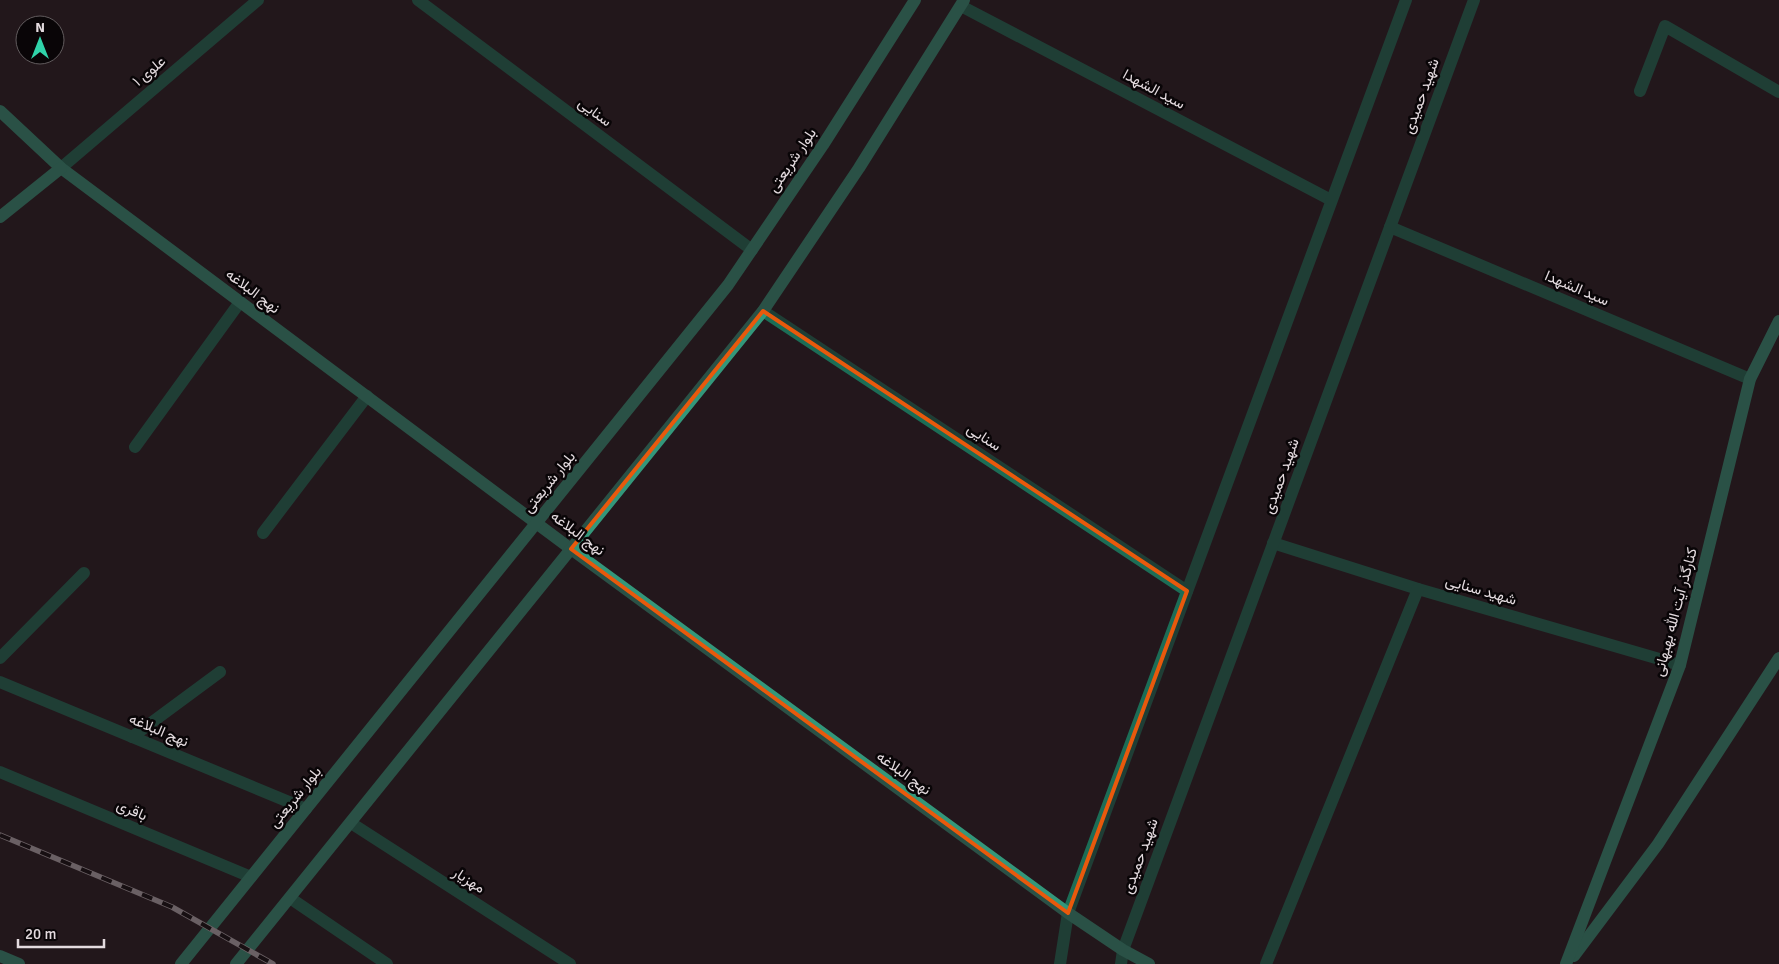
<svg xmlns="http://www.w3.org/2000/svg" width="1779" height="964" font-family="Signika,Vazirmatn,sans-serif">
<rect width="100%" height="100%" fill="#23171c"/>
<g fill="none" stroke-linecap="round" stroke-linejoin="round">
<g stroke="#1c6d56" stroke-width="12">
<path d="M418,0L752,250"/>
<path d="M961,6L1331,200"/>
<path d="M1640,91L1665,26L1779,92"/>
<path d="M1390,227L1750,379"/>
<path d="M763,311L1187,591"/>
<path d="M135,447L240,302"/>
<path d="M263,533L367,396"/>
<path d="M1273,543L1418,589L1680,665"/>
<path d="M0,658L84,573"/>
<path d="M0,682L306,809"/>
<path d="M132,737L220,672"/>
<path d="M0,772L251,877"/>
<path d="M351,823L570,964"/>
<path d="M1266,964L1418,589"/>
</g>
<g stroke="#1c6d56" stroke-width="12">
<path d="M61,168L258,0"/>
<path d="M290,898L387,964"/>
<path d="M1060,964L1068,913L1406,0"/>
<path d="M1121,964L1123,950L1474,0"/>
</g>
<g stroke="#33977a" stroke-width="12">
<path d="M0,111L61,168L571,549L1068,913L1123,950L1149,964"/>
<path d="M0,217L61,168"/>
<path d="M0,956L19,964"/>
<path d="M1574,956L1658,844L1779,658"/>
<path d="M181,964L728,285L823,145L915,0"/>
<path d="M236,964L763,311L859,168L964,0"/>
<path d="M1566,964L1680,665L1750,379L1779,321"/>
</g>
<defs>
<path id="rail" d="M0,835L172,907L273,964"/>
</defs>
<use href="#rail" stroke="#c2b9bd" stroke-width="5.5"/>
<use href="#rail" stroke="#090507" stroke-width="4" stroke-dasharray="11" stroke-linecap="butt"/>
</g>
<path d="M0 0H1779V964H0ZM763,311L1187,591L1068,913L571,549Z" fill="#23171c" fill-opacity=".55" fill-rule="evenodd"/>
<path fill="none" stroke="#e8590c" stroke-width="4" stroke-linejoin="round" d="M763,311L1187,591L1068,913L571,549Z"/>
<g text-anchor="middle" stroke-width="5" stroke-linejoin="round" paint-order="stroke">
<g font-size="15" fill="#e4dbdf" stroke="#090507">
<text transform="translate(149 71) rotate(-40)" y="5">علوی ۱</text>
<text transform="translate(1154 89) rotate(28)" y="5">سید الشهدا</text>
<text transform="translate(1421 96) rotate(-70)" y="5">شهید حمیدی</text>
<text transform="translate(595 112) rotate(37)" y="5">سنایی</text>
<text transform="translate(792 160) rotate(-56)" y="5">بلوار شریعتی</text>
<text transform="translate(1577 288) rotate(23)" y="5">سید الشهدا</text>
<text transform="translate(253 291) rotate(37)" y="5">نهج البلاغه</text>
<text transform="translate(984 437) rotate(33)" y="5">سنایی</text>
<text transform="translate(1281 476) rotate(-70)" y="5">شهید حمیدی</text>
<text transform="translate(549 482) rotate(-51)" y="5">بلوار شریعتی</text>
<text transform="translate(578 533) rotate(37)" y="5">نهج البلاغه</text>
<text transform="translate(1481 590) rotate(16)" y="5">شهید سنایی</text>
<text transform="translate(1675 612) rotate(-75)" y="5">کنارگذر آیت الله بهبهانی</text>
<text transform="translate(159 730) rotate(23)" y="5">نهج البلاغه</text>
<text transform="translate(904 773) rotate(36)" y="5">نهج البلاغه</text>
<text transform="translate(295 797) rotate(-51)" y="5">بلوار شریعتی</text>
<text transform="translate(132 810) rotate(23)" y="5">باقری</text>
<text transform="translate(1140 856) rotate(-70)" y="5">شهید حمیدی</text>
<text transform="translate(469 880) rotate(33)" y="5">مهزیار</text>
</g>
</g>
<g transform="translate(40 40)"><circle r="24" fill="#090507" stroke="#615b5d"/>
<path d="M0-4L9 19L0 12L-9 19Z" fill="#30d4aa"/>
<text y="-8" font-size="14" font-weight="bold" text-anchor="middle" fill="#e4dbdf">N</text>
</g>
<path d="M18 939v8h86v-8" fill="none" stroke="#e4dbdf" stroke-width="2.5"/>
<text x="25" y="939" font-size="15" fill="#e4dbdf" stroke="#090507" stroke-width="4" paint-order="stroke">20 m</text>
</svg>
